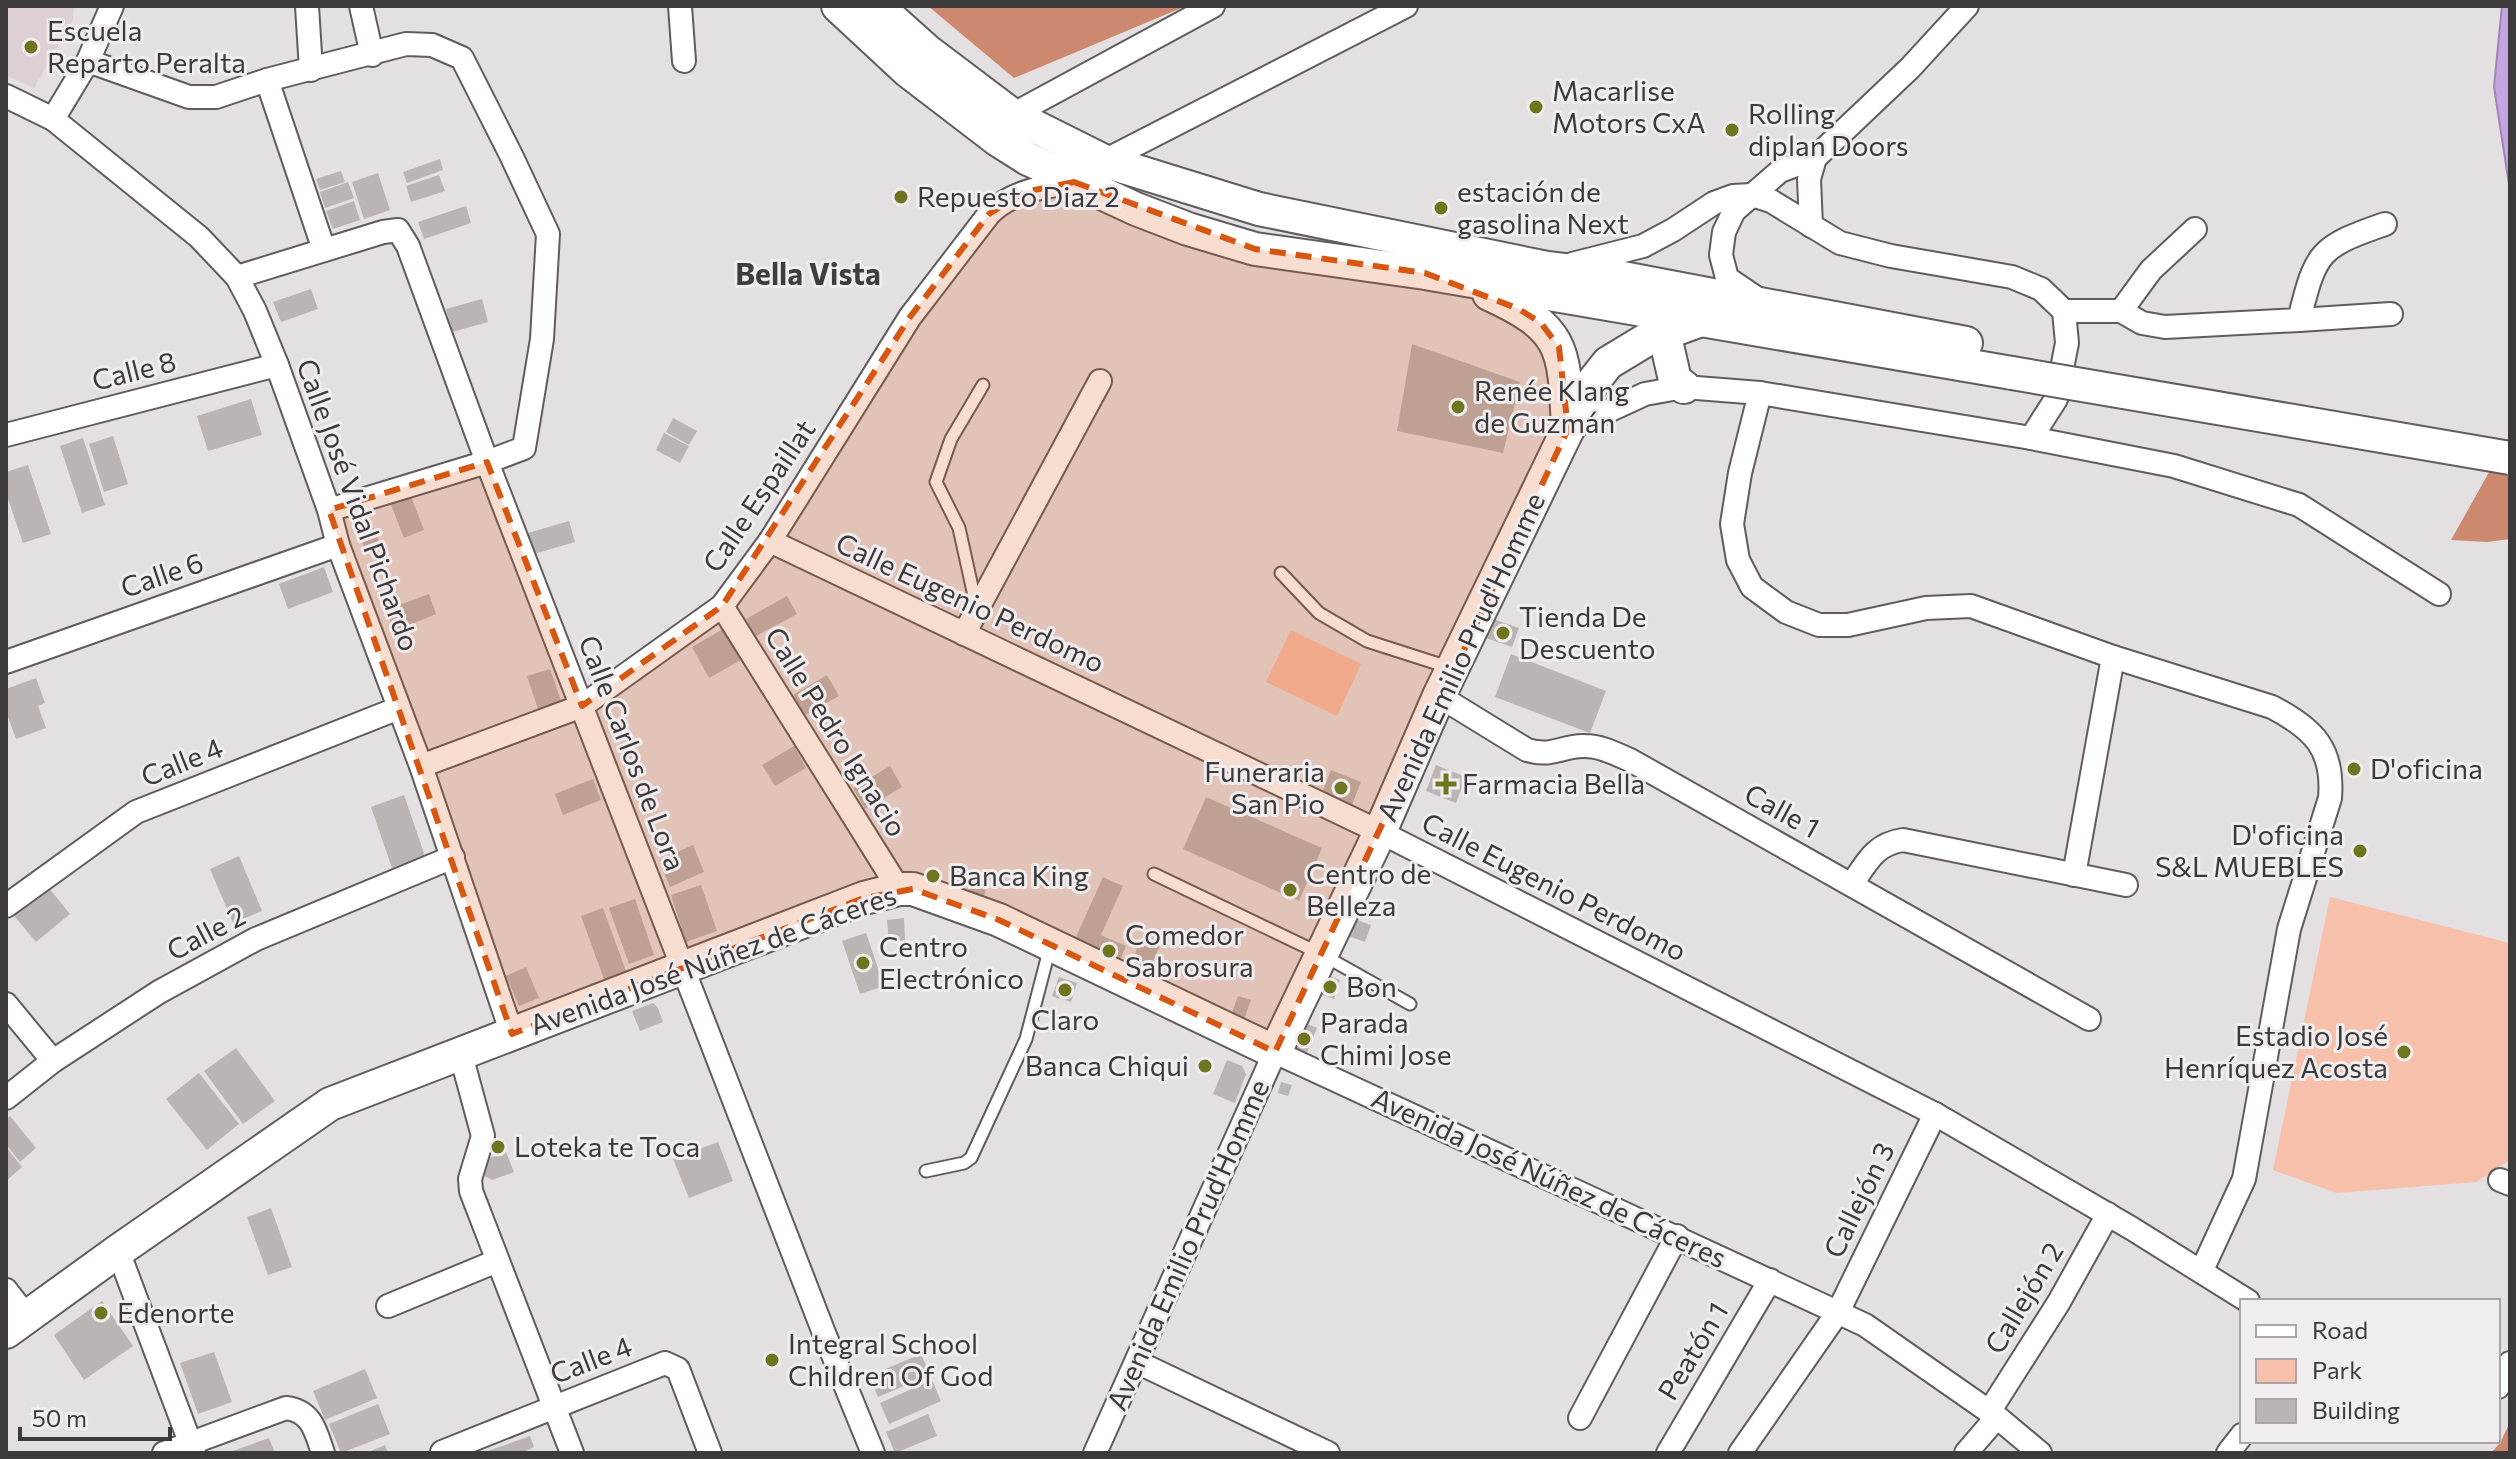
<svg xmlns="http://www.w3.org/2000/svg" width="2516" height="1459" font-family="Commissioner,sans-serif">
<rect width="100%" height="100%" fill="#e4dfe1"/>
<path fill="#ddd0d5" d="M6,6H74L73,19L34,88L6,75Z"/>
<g fill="#f7c0aa">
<path d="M1291,630L1361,664L1337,716L1266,682Z"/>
<path d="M2330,897L2510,943V1160L2476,1182L2337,1193L2273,1170Z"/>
</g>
<g fill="#cc896f">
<path d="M928,6H1186L1014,78Z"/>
<path d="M2492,467L2510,469V539L2487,542L2451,540Z"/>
<path d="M2510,1422V1453H2491L2500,1443Z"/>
</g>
<path fill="#c5a6e3" stroke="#9c86b1" stroke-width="2" d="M2502,6H2510V191L2494,87Z"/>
<g fill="#bab5b4">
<path d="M440,159L443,170L407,183L403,172Z"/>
<path d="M341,171L345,182L320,190L316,179Z"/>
<path d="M378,173L390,210L364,219L352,182Z"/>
<path d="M439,175L445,191L411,202L406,186Z"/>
<path d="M348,182L354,198L325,208L320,192Z"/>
<path d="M354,201L360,220L333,229L326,211Z"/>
<path d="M466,206L471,223L424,239L418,222Z"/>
<path d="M311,289L318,309L281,322L273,302Z"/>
<path d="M482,299L488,322L452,332L446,309Z"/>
<path d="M1412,344L1520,382L1503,453L1397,431Z"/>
<path d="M251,399L262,435L208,451L197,416Z"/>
<path d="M673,418L697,431L689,445L666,432Z"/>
<path d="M664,433L689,446L680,463L656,450Z"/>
<path d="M113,436L128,484L104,492L89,444Z"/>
<path d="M83,438L105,505L82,513L60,446Z"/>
<path d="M28,465L51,534L23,543L6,493V472Z"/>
<path d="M410,494L424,530L404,538L390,502Z"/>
<path d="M366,508L381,547L366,552L351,514Z"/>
<path d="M569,521L575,542L534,554L528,533Z"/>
<path d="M324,567L333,592L288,609L279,584Z"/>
<path d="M429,594L436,614L394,631L386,610Z"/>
<path d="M787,596L797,614L756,636L746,619Z"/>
<path d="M1493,619L1519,628L1512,647L1486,638Z"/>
<path d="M723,629L741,660L709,678L692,647Z"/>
<path d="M1511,654L1606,691L1590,733L1495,697Z"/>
<path d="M550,669L561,701L538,709L527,676Z"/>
<path d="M827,675L839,696L805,715L793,695Z"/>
<path d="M36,678L45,703L38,706L46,728L16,739L6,711V689Z"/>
<path d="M794,746L806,768L775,786L762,765Z"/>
<path d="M1436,765L1466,777L1456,803L1426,791Z"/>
<path d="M890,766L902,787L865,809L853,788Z"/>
<path d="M1331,770L1361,782L1351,807L1321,795Z"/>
<path d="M593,779L601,800L563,815L555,794Z"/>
<path d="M404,795L425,856L392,868L371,807Z"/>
<path d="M1206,797L1322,848L1299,901L1183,849Z"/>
<path d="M693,845L704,872L670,887L659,860Z"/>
<path d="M239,856L262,911L233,923L210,869Z"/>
<path d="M930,866L941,869L936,886L925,882Z"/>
<path d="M1103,877L1123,886L1101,935L1126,946L1117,967L1072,946Z"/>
<path d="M44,882L70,914L36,942L10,911Z"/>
<path d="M701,885L717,931L686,942L671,895Z"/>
<path d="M971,885L986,890L982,901L968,896Z"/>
<path d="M635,899L654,955L629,964L609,908Z"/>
<path d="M603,908L627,974L605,982L581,916Z"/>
<path d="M904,918L905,941L889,942L887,920Z"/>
<path d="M1354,919L1371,925L1365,942L1348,936Z"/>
<path d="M866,933L884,986L860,994L842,941Z"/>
<path d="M1141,938L1160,945L1148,974L1130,967Z"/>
<path d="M526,967L539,998L519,1006L506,976Z"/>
<path d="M1327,975L1340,980L1334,999L1320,994Z"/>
<path d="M1059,977L1077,983L1071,1002L1052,996Z"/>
<path d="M1238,996L1251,1000L1242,1025L1229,1021Z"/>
<path d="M653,1003L658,1008L663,1022L640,1031L632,1011Z"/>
<path d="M1303,1022L1317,1028L1306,1055L1291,1049Z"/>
<path d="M236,1048L275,1101L243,1124L204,1071Z"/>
<path d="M1203,1058L1212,1061L1208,1074L1199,1072Z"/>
<path d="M1227,1060L1242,1066L1246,1074L1235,1103L1213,1094Z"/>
<path d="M199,1073L239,1124L207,1150L166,1099Z"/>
<path d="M1281,1082L1292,1085L1288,1096L1278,1093Z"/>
<path d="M10,1116L36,1148L20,1162L6,1144V1120Z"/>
<path d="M501,1139L505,1150L496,1154L491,1143Z"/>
<path d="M718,1142L733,1181L689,1198L673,1159Z"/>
<path d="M6,1147L22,1167L6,1181Z"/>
<path d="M506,1152L514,1172L492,1180L479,1173L487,1159Z"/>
<path d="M271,1208L292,1267L268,1275L247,1217Z"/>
<path d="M102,1301L133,1346L84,1380L54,1335Z"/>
<path d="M214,1352L232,1402L198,1414L180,1363Z"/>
<path d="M921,1354L930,1375L878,1397L869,1376Z"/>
<path d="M365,1369L377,1398L325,1420L313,1391Z"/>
<path d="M932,1380L941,1401L889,1424L880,1403Z"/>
<path d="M378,1404L390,1434L341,1453L329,1424Z"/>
<path d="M928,1414L937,1436L895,1453L886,1432Z"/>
<path d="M530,1436L534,1447L522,1453H488V1451Z"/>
<path d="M269,1438L275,1453H227Z"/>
<path d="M385,1445L388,1453H366Z"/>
</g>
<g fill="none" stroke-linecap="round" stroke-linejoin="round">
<defs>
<g id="lane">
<path d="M1281,573L1319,613L1367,641L1448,667"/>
<path d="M976,605L959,528L936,482L951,439L983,385"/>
<path d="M1154,874L1321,954L1410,1004"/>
<path d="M926,1171L964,1163L971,1158L1026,1039L1050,947"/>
</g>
<g id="street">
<path d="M307,6L311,70"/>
<path d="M361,6L372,55"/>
<path d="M680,6L684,61"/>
<path d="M88,61L189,97H216L267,80L406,44L432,45L462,58L511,155L548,234L542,339L524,448L487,462L329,510"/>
<path d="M267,80L324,250"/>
<path d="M6,96L53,119L199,237L237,277L255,311L277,365L329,510L338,545L421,766L512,1034"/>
<path d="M1012,115L1213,6"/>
<path d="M53,119L88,61L112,6"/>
<path d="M1104,161L1406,6"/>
<path d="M1811,226L1809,179L1815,158"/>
<path d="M1572,264L1643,246L1673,230L1714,203L1733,196L1752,195L1771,201L1840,243L1891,256L2012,277L2041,289L2064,311L2067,343L2056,399L2031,438"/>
<path d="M237,277L383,232L398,230L408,246L487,462L824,1333L873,1453"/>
<path d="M1758,299L1727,278L1721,255L1724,232L1734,211L1780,171L1815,158L1910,68L1967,6"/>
<path d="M2064,311H2121L2151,270L2195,229"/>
<path d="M2121,311L2142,323L2165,327L2299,320C2316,251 2319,247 2385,224"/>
<path d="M2299,320L2391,314"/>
<path d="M1760,393L1740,473L1732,524L1738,560L1752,587L1786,612L1819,625H1848L1926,608L1971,606L2113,657L2272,707C2314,729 2334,749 2330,798L2289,929L2244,1179L2202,1270"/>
<path d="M1569,429L1645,394L1684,387L1760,393L2031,438L2174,466L2299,505L2439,594"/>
<path d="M6,435L277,365"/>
<path d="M770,541L1380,832L1935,1114L2131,1228L2248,1301"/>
<path d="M722,606L899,889"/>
<path d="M964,634L1100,381"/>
<path d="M6,662L338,545"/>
<path d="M1439,696L1527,750C1554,758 1562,745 1585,746C1601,746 1616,754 1630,760L2089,1019"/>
<path d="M421,766L582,706L722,606L770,541L910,317L989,214C1012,191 1043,187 1074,182"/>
<path d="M2074,875L2113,657"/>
<path d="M1852,884C1867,862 1875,844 1903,840L2126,885"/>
<path d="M6,906L136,812L399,708"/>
<path d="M6,1004L53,1061"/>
<path d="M461,1055L483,1136L470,1179L471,1191L572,1453"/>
<path d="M6,1098L53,1061L159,992L256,939L453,857"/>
<path d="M2500,1180L2510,1184"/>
<path d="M118,1251L194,1453"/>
<path d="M6,1290L27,1317"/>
<path d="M388,1306L497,1261"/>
<path d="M1137,1362L1328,1453"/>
<path d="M2498,1387L2510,1363"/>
<path d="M1989,1412L2059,1302L2108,1214"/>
<path d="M1580,1418L1677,1236"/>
<path d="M442,1452L665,1363L678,1369L710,1453"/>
<path d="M164,1453L286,1408C312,1411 316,1432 323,1453"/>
<path d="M1095,1453L1275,1052L1865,1325L1997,1417L2040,1453"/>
<path d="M1668,1453L1770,1280"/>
<path d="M1740,1453L1838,1312L1935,1114"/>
<path d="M1966,1453L1997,1417"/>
<path d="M2228,1453L2242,1435"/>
</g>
<g id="secondary">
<path d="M838,6L908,71L998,140L1028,159L1136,209L1188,229L1255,249L1425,273L2012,373"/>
<path d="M877,6L926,50L1012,115L1104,161L1259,209L1547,268L1607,275L1966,343"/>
<path d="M1489,294C1566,329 1564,349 1568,429"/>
<path d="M1664,332L1675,380L1684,387"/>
<path d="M6,1332L118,1251L330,1104L864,898L899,889H913L999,920L1275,1052L1380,832L1439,696L1568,429L1593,382L1608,363L1646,340L1701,320"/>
</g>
</defs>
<use href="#lane" stroke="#605c5d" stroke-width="15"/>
<use href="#street" stroke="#605c5d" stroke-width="26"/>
<use href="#secondary" stroke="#605c5d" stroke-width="36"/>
<use href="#lane" stroke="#fff" stroke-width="11"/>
<use href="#street" stroke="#fff" stroke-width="22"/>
<use href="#secondary" stroke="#fff" stroke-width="32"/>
<defs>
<path id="secondary-bridge" d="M2012,373L2510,458"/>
</defs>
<use href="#secondary-bridge" stroke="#605c5d" stroke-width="36" stroke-linecap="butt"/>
<use href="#secondary-bridge" stroke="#fff" stroke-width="32"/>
</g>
<path fill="#d75611" fill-opacity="0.2" stroke="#d75611" stroke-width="6" stroke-dasharray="16 10" stroke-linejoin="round" d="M1074,182L1255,249L1425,273L1519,309L1541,323L1559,347L1568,429L1275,1052L999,920L913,889L864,898L512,1034L329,510L487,462L582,706L722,606L910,317L989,214L1024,192Z"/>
<g fill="#6e751e" stroke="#f1ecee" stroke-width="3">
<circle cx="31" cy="47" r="8"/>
<circle cx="1536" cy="107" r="8"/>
<circle cx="1732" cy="130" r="8"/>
<circle cx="901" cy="197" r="8"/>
<circle cx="1441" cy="208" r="8"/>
<circle cx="1458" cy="407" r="8"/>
<circle cx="1503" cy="633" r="8"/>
<circle cx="2354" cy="769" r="8"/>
<path d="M1442 772h8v8h8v8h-8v8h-8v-8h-8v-8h8z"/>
<circle cx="1341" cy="788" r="8"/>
<circle cx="2360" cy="851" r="8"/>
<circle cx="933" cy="876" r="8"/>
<circle cx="1290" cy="890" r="8"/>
<circle cx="1109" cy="951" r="8"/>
<circle cx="863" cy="963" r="8"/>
<circle cx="1330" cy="987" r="8"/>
<circle cx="1065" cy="990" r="8"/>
<circle cx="1304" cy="1039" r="8"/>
<circle cx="2404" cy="1052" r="8"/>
<circle cx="1205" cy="1066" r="8"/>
<circle cx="498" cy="1147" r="8"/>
<circle cx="101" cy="1313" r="8"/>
<circle cx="772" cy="1360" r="8"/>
</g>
<g text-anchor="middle" stroke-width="6" stroke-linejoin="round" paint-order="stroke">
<g font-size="28" fill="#3c3a3b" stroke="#f1ecee" text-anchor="start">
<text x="47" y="41">Escuela<tspan x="47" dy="32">Reparto Peralta</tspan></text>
<text x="1552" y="101">Macarlise<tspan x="1552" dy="32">Motors CxA</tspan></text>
<text x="1748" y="124">Rolling<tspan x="1748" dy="32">diplan Doors</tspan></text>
<text x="1457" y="202">estación de<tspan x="1457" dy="32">gasolina Next</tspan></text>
<text x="917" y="207">Repuesto Diaz 2</text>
<text x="1474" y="401">Renée Klang<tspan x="1474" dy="32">de Guzmán</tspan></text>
<text x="1519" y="627">Tienda De<tspan x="1519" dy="32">Descuento</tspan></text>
<text x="2370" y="779">D'oficina</text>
<text x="1325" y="782" text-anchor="end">Funeraria<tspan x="1325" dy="32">San Pio</tspan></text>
<text x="1462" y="794">Farmacia Bella</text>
<text x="2344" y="845" text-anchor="end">D'oficina<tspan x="2344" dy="32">S&amp;L MUEBLES</tspan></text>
<text x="1306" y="884">Centro de<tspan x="1306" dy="32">Belleza</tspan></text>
<text x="949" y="886">Banca King</text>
<text x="1125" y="945">Comedor<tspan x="1125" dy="32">Sabrosura</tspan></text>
<text x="879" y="957">Centro<tspan x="879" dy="32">Electrónico</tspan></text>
<text x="1346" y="997">Bon</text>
<text x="1065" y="1030" text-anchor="middle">Claro</text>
<text x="1320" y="1033">Parada<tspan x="1320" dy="32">Chimi Jose</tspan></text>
<text x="2388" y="1046" text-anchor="end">Estadio José<tspan x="2388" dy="32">Henríquez Acosta</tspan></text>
<text x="1189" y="1076" text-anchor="end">Banca Chiqui</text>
<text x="514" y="1157">Loteka te Toca</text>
<text x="117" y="1323">Edenorte</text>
<text x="788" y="1354">Integral School<tspan x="788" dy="32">Children Of God</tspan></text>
</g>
<g font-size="28" fill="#3c3a3b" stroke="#f1ecee">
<text transform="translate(134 371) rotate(-14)" y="10">Calle 8</text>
<text transform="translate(759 496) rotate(-56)" y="10">Calle Espaillat</text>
<text transform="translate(358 505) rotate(70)" y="10">Calle José Vidal Pichardo</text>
<text transform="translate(162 575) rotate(-19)" y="10">Calle 6</text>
<text transform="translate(970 603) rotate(25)" y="10">Calle Eugenio Perdomo</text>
<text transform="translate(1461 657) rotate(-65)" y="10">Avenida Emilio Prud'Homme</text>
<text transform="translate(836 732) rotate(58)" y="10">Calle Pedro Ignacio</text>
<text transform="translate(632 753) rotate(69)" y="10">Calle Carlos de Lora</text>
<text transform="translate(182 762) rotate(-22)" y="10">Calle 4</text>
<text transform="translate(1782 811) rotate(29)" y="10">Calle 1</text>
<text transform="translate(1554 887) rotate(27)" y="10">Calle Eugenio Perdomo</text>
<text transform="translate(206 933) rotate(-28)" y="10">Calle 2</text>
<text transform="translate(713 960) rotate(-20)" y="10">Avenida José Núñez de Cáceres</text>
<text transform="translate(1549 1178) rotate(25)" y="10">Avenida José Núñez de Cáceres</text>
<text transform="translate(1859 1200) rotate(-64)" y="10">Callejón 3</text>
<text transform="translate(1188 1245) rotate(-66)" y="10">Avenida Emilio Prud'Homme</text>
<text transform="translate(2024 1298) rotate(-59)" y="10">Callejón 2</text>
<text transform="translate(1693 1351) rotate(-59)" y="10">Peatón 1</text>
<text transform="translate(591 1360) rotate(-21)" y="10">Calle 4</text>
</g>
<g font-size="30" font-weight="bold" fill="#413d3e" stroke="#f1ecee">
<text x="808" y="285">Bella Vista</text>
</g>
</g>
<rect width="2516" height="1459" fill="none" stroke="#3c3a3b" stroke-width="16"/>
<rect x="2240" y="1299" width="260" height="144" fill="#f1ecee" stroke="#a9a5a6" stroke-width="2"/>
<rect x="2256" y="1325" width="40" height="12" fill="#ffffff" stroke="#a9a5a6" stroke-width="2"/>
<text x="2312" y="1339" font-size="24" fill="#3c3a3b">Road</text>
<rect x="2256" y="1359" width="40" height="24" fill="#f7c0aa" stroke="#a9a5a6" stroke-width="2"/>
<text x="2312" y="1379" font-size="24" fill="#3c3a3b">Park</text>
<rect x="2256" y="1399" width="40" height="24" fill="#bab5b4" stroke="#a9a5a6" stroke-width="2"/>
<text x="2312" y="1419" font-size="24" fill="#3c3a3b">Building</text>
<path d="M20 1427v12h150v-12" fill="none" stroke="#3c3a3b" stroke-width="4"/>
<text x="32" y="1427" font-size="24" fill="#3c3a3b" stroke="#f1ecee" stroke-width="6" paint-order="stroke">50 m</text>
</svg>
